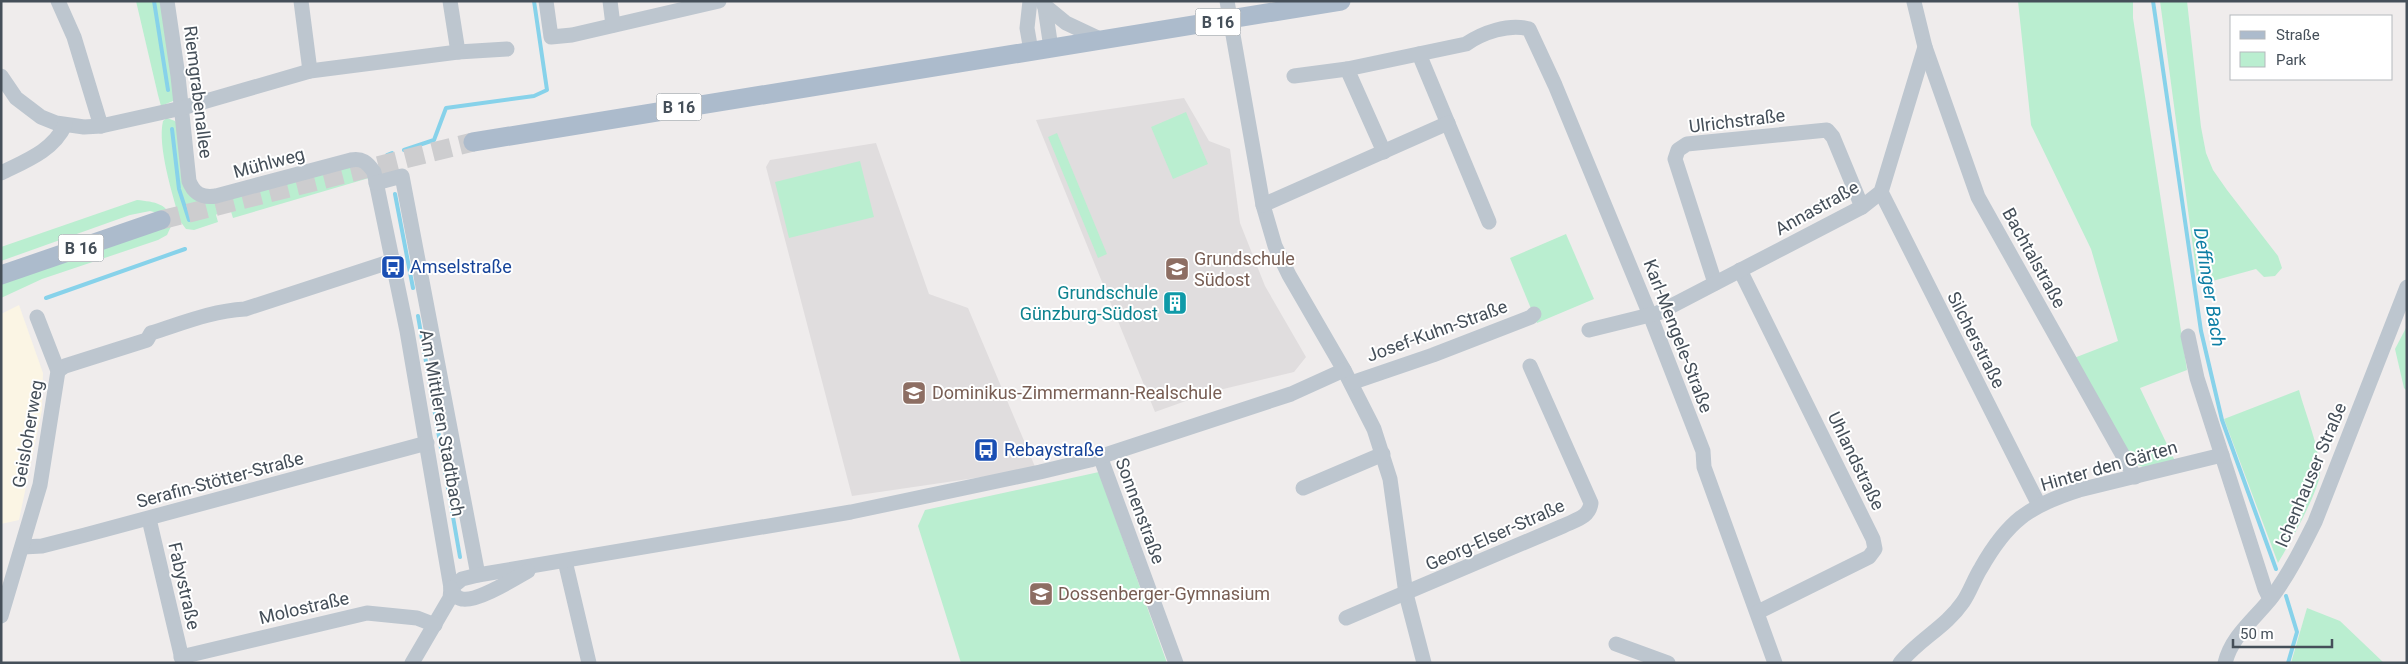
<svg xmlns="http://www.w3.org/2000/svg" width="2408" height="664" font-family="Roboto,sans-serif">
<rect width="100%" height="100%" fill="#efecec"/>
<path fill="#fbf5e4" d="M19,305L43,373L42,410L19,520L1,524V314Z"/>
<g fill="#e0ddde">
<path d="M1184,98L1209,141L1230,149L1240,223L1265,286L1306,357L1294,372L1211,392L1155,412L1036,120Z"/>
<path d="M876,143L929,294L968,308L1036,469L852,496L766,167L770,160Z"/>
</g>
<g fill="#baeed0">
<path d="M136,1H160L175,97L173,101L161,106L158,95Z"/>
<path d="M2018,1H2133V18L2187,370L2140,388L2175,461L2143,467L2135,464L2074,358L2118,341L2091,249L2031,125Z"/>
<path d="M2160,1H2187L2201,127L2206,153L2213,170L2227,190L2278,256L2282,268L2275,276L2264,277L2256,269L2198,285Z"/>
<path d="M1186,112L1208,164L1173,179L1151,127Z"/>
<path d="M167,118L175,121L178,125L181,175L221,201L222,208L216,215L218,222L194,230L186,229L180,221C173,196 157,146 163,121Z"/>
<path d="M1057,133L1107,254L1098,258L1048,137Z"/>
<path d="M860,161L874,217L789,238L775,182Z"/>
<path d="M349,166C359,167 364,169 369,178L233,218L227,199Z"/>
<path d="M137,200C155,202 168,203 173,222L167,235L158,240L42,279L1,298V281L158,213L150,211L130,215L1,261V247Z"/>
<path d="M1566,234L1594,299L1537,323L1510,258Z"/>
<path d="M2407,326V391L2404,388L2395,349Z"/>
<path d="M2299,390C2306,416 2319,445 2320,472C2321,488 2287,548 2278,563L2224,419Z"/>
<path d="M1099,472L1167,663H961L918,526L925,510Z"/>
<path d="M2307,608L2340,621L2384,663H2291Z"/>
</g>
<g fill="none" stroke-linecap="round" stroke-linejoin="round">
<g stroke="#87d2ea" stroke-width="4">
<path d="M154,1L168,90"/>
<path d="M2153,1L2201,331L2222,420L2276,569"/>
<path d="M172,129L179,189L189,220"/>
<path d="M404,150L434,140L446,108L534,96L547,90L534,1"/>
<path d="M389,166L387,155L392,153"/>
<path d="M395,194L413,288"/>
<path d="M46,298L185,249"/>
<path d="M418,316L460,557"/>
<path d="M2286,596L2297,632L2288,663"/>
</g>
<path stroke="#cdcdcf" stroke-width="19" stroke-dasharray="19 9" stroke-linecap="butt" d="M161,220L473,142"/>
<g stroke="#bdc6cf" stroke-width="15">
<path d="M58,1L74,37L101,126"/>
<path d="M167,1L178,76L189,181C194,194 202,198 216,196L351,160C362,158 367,162 374,172L407,331L451,588L450,598L412,663"/>
<path d="M301,1L310,71"/>
<path d="M450,1L458,52"/>
<path d="M546,1L551,37L572,35L719,1"/>
<path d="M610,1L613,25"/>
<path d="M1030,1L1027,28L1031,51"/>
<path d="M1044,1L1051,48"/>
<path d="M1227,1L1263,205L1275,246L1289,275L1344,370L1374,429L1390,479L1406,594L1424,663"/>
<path d="M1914,2L1925,47L1978,197L2135,477"/>
<path d="M1044,5L1066,23L1100,39"/>
<path d="M1419,54L1489,222"/>
<path d="M1347,69L1384,152"/>
<path d="M1,76L16,98L41,117L56,123L84,127L101,126L182,108L310,71L458,52L507,49"/>
<path d="M1294,76L1347,69L1466,44C1482,33 1509,23 1529,29L1555,85L1650,315L1703,451L1704,467L1775,663"/>
<path d="M1,173C25,161 53,151 65,125"/>
<path d="M376,183L402,176L478,575"/>
<path d="M1881,192L2039,505"/>
<path d="M1263,205L1448,123"/>
<path d="M1740,270L1873,539L1875,549L1869,557L1758,612"/>
<path d="M1715,283L1675,159L1678,150L1687,144L1827,130L1833,137L1862,207"/>
<path d="M1589,330L1658,313L1862,207L1881,192L1925,47"/>
<path d="M2188,336L2197,378L2265,589L2270,599"/>
<path d="M58,371L65,366L147,340L151,333C183,323 211,311 245,309L392,261"/>
<path d="M1351,383L1433,355L1531,317L1534,314"/>
<path d="M1100,456L1176,663"/>
<path d="M1303,488L1383,454"/>
<path d="M149,519L183,663"/>
<path d="M23,547L42,546L85,535L427,443"/>
<path d="M565,561L589,663"/>
<path d="M451,588L462,579L478,575L851,512L1040,472L1090,460L1291,394L1344,370"/>
<path d="M451,588C454,594 456,598 462,599C477,602 514,579 528,571"/>
<path d="M1,616L40,485L58,371L37,317"/>
<path d="M1346,618L1563,526C1575,520 1589,518 1591,503L1530,366"/>
<path d="M1616,644L1668,663"/>
<path d="M181,657L367,613L417,618L435,625"/>
<path d="M1900,663C1918,640 1946,627 1963,602C1970,592 1974,579 1981,568C2007,522 2028,506 2079,490L2222,455"/>
<path d="M2225,663C2232,635 2255,619 2272,597C2289,574 2302,548 2315,522L2407,287"/>
</g>
<g stroke="#acbbcc" stroke-width="19">
<path d="M473,142L1341,1"/>
<path d="M1,275L161,220"/>
</g>
</g>
<defs>
<symbol id="bus-square" viewBox="-11 -11 22 22"><rect x="-9" y="-9" width="18" height="18" rx="4" fill="#1a4fb4" stroke="#fff"/><path d="M-5-6H5V4H4V6H2V4H-2V6H-4V4H-5ZM-3.5-4V0h7V-4ZM-3.5 1.2v1.5H-2V1.2ZM2 1.2v1.5H3.5V1.2Z" fill="#fff"/></symbol>
<symbol id="school-square" viewBox="-11 -11 22 22"><rect x="-9" y="-9" width="18" height="18" rx="4" fill="#8d6e63" stroke="#fff"/><path d="M0-5L7-2L0 1L-7-2ZM-4 1L0 2.5L4 1V4Q0 6-4 4Z" fill="#fff"/></symbol>
<symbol id="building-square" viewBox="-11 -11 22 22"><rect x="-9" y="-9" width="18" height="18" rx="4" fill="#0f9aa8" stroke="#fff"/><path d="M-4-6H4V6H1V3H-1V6H-4ZM-2.5-4.3h1.7v1.8h-1.7ZM.8-4.3h1.7v1.8H.8ZM-2.5-1h1.7V.8h-1.7ZM.8-1h1.7V.8H.8Z" fill="#fff"/></symbol>
</defs>
<g fill-rule="evenodd">
<use href="#bus-square" x="379" y="253" width="28" height="28"/>
<use href="#school-square" x="1163" y="255" width="28" height="28"/>
<use href="#building-square" x="1161" y="289" width="28" height="28"/>
<use href="#school-square" x="900" y="379" width="28" height="28"/>
<use href="#bus-square" x="972" y="436" width="28" height="28"/>
<use href="#school-square" x="1027" y="580" width="28" height="28"/>
</g>
<g text-anchor="middle" stroke-width="4" stroke-linejoin="round" paint-order="stroke">
<g fill="#fff" stroke="#7d848b" stroke-width="1">
<rect x="1195.5" y="8.5" width="45" height="27" rx="4"/>
<rect x="656.5" y="93.5" width="45" height="27" rx="4"/>
<rect x="58.5" y="234.5" width="45" height="27" rx="4"/>
</g>
<g font-size="16" font-weight="bold" fill="#454f59">
<text x="1218" y="28">B 16</text>
<text x="679" y="113">B 16</text>
<text x="81" y="254">B 16</text>
</g>
<g font-size="18" fill="#454f59" stroke="#fff">
<text transform="translate(198 92) rotate(83)" y="6">Riemgrabenallee</text>
<text transform="translate(1737 121) rotate(-7)" y="6">Ulrichstraße</text>
<text transform="translate(269 163) rotate(-15)" y="6">Mühlweg</text>
<text transform="translate(1817 208) rotate(-29)" y="6">Annastraße</text>
<text transform="translate(2034 258) rotate(61)" y="6">Bachtalstraße</text>
<text transform="translate(1437 331) rotate(-20)" y="6">Josef-Kuhn-Straße</text>
<text transform="translate(1678 336) rotate(69)" y="6">Karl-Mengele-Straße</text>
<text transform="translate(1976 340) rotate(63)" y="6">Silcherstraße</text>
<text transform="translate(442 423) rotate(80)" y="6">Am Mittleren Stadtbach</text>
<text transform="translate(28 434) rotate(-80)" y="6">Geisloherweg</text>
<text transform="translate(1856 461) rotate(64)" y="6">Uhlandstraße</text>
<text transform="translate(2109 466) rotate(-16)" y="6">Hinter den Gärten</text>
<text transform="translate(2311 475) rotate(-67)" y="6">Ichenhauser Straße</text>
<text transform="translate(220 480) rotate(-15)" y="6">Serafin-Stötter-Straße</text>
<text transform="translate(1140 511) rotate(70)" y="6">Sonnenstraße</text>
<text transform="translate(1495 535) rotate(-24)" y="6">Georg-Elser-Straße</text>
<text transform="translate(184 586) rotate(77)" y="6">Fabystraße</text>
<text transform="translate(304 608) rotate(-13)" y="6">Molostraße</text>
</g>
<g font-size="18" fill="#785e54" stroke="#fff" text-anchor="start">
<text x="1194" y="265">Grundschule<tspan x="1194" dy="21">Südost</tspan></text>
<text x="932" y="399">Dominikus-Zimmermann-Realschule</text>
<text x="1058" y="600">Dossenberger-Gymnasium</text>
</g>
<g font-size="18" fill="#164399" stroke="#fff" text-anchor="start">
<text x="410" y="273">Amselstraße</text>
<text x="1004" y="456">Rebaystraße</text>
</g>
<g font-size="18" fill="#0d838f" stroke="#fff" text-anchor="end">
<text x="1158" y="299">Grundschule<tspan x="1158" dy="21">Günzburg-Südost</tspan></text>
</g>
<g font-size="19" font-style="italic" fill="#0d7ea4" stroke="#fff">
<text transform="translate(2210 287) rotate(81)" y="7">Deffinger Bach</text>
</g>
</g>
<rect width="2408" height="664" fill="none" stroke="#454f59" stroke-width="5"/>
<rect x="2230" y="15" width="162" height="65" fill="#ffffff" stroke="#b5b9bd"/>
<rect x="2240" y="31" width="25" height="8" fill="#acbbcc" stroke="#b5b9bd"/>
<text x="2276" y="40" font-size="15" fill="#454f59">Straße</text>
<rect x="2240" y="52" width="25" height="15" fill="#baeed0" stroke="#b5b9bd"/>
<text x="2276" y="65" font-size="15" fill="#454f59">Park</text>
<path d="M2233 639v8h99v-8" fill="none" stroke="#454f59" stroke-width="2.5"/>
<text x="2240" y="639" font-size="15" fill="#454f59" stroke="#ffffff" stroke-width="4" paint-order="stroke">50 m</text>
</svg>
